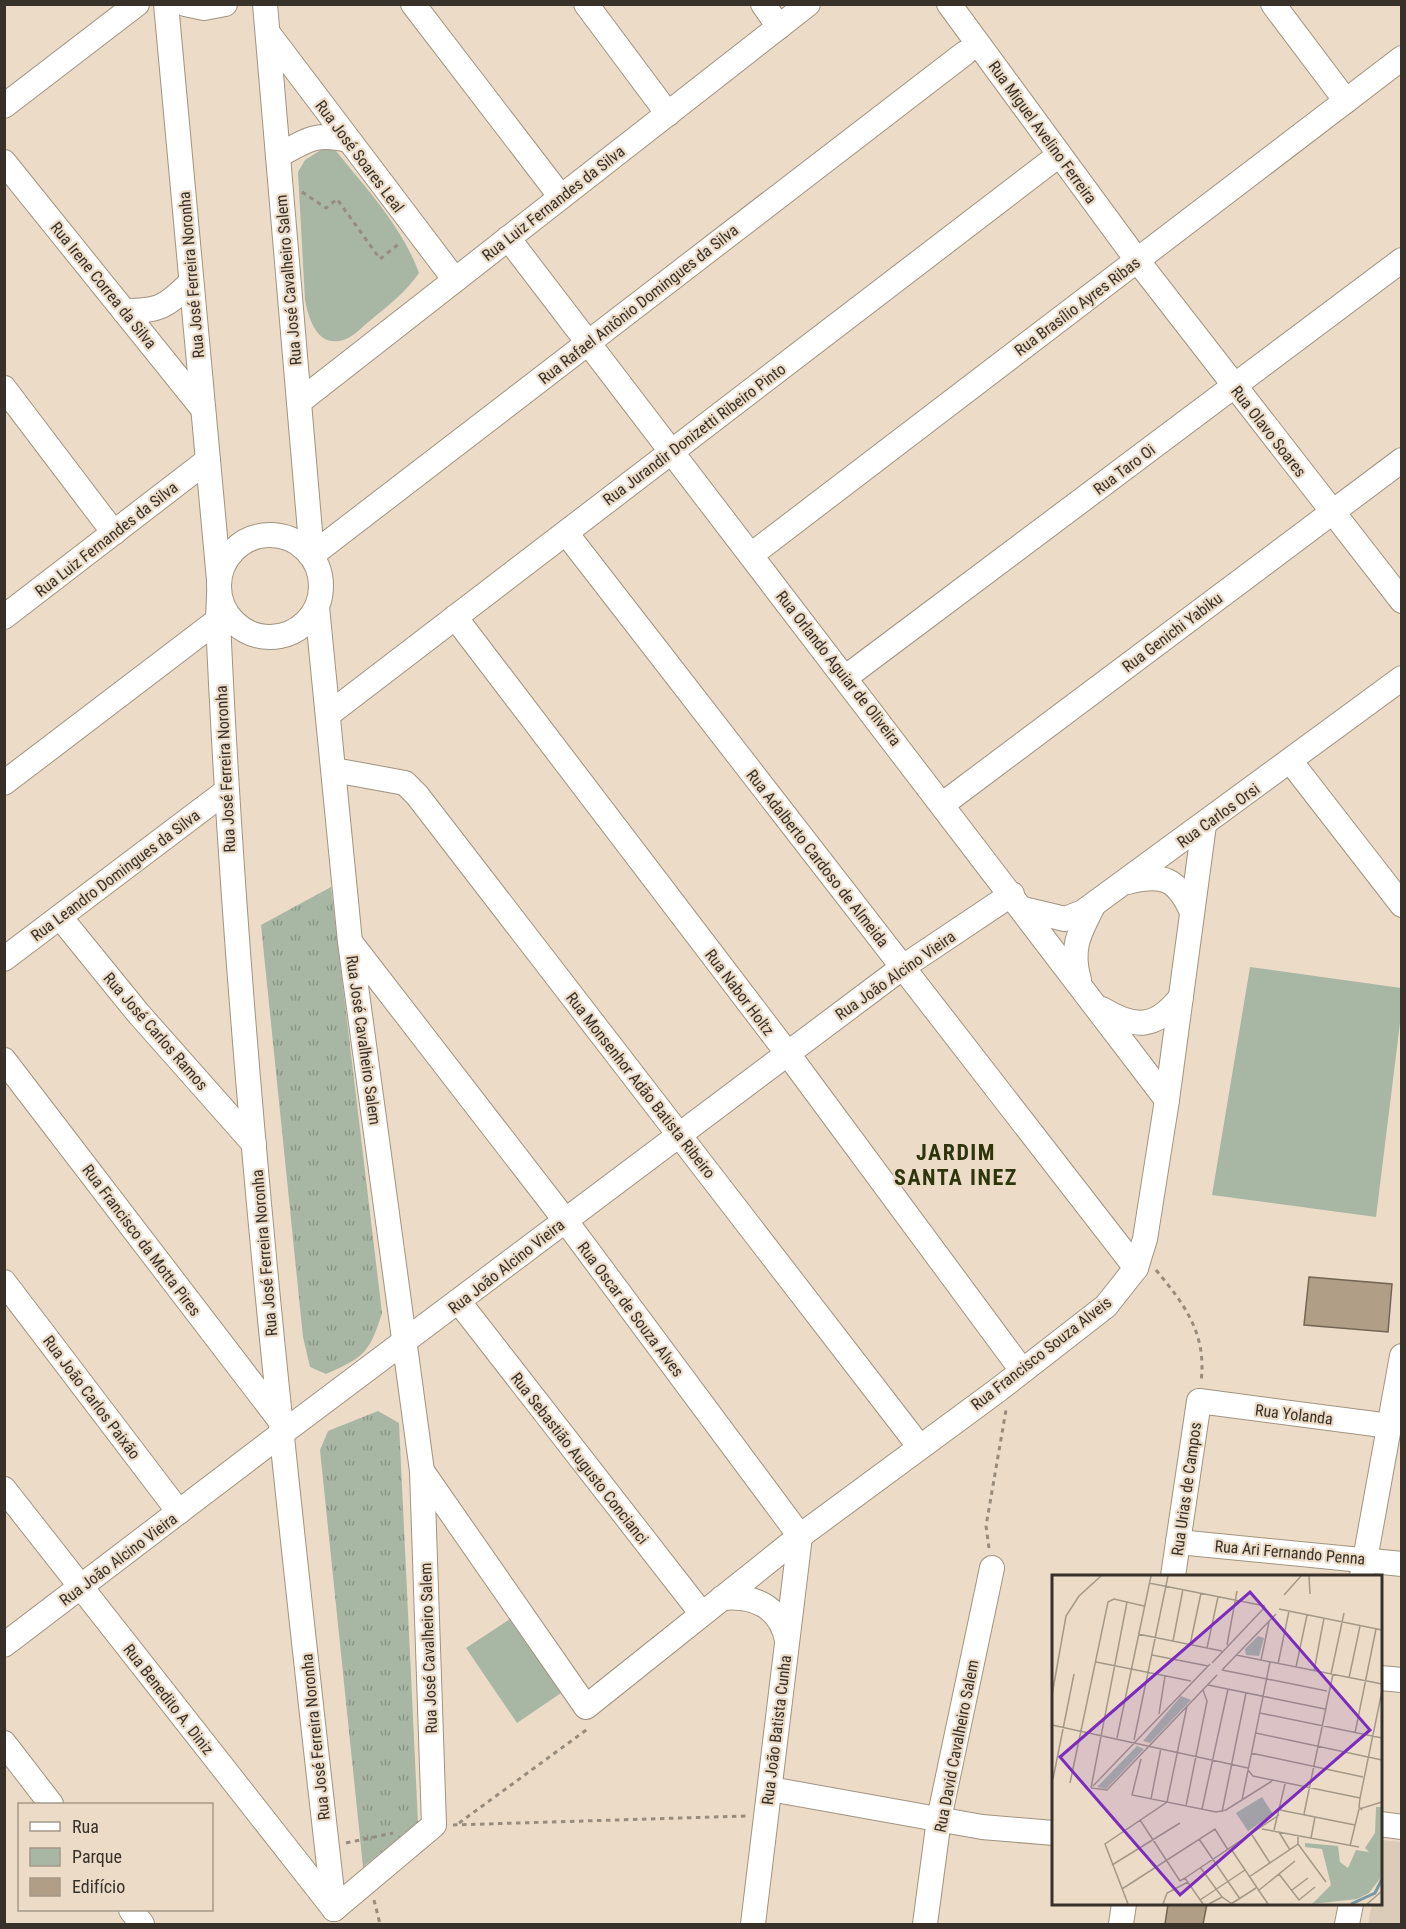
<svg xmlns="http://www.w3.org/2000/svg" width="1406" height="1929" font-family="'Roboto Condensed',sans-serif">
<defs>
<pattern id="grass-tufts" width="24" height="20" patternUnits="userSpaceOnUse" patternTransform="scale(1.5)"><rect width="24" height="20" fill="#a8b6a4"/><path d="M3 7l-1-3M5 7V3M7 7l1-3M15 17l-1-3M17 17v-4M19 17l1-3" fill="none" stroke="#8a9586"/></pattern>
</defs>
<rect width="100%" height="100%" fill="#ecdcc7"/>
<path fill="#daccb9" d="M1382,1840L1401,1842V1924H1368L1372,1904H1380Z"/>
<g fill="url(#grass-tufts)">
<path d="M331,887L382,1313C369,1354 364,1357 326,1374L310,1367L303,1337L261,925Z"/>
<path d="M378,1411L399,1423L418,1823L363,1867L320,1450L328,1431Z"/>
</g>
<g fill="#a8b6a4">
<path d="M324,148L336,151C366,188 403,228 419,273C406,292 390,304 372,319C364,325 354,336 346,339C318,350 309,320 305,300L298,172L305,160Z"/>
<path d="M1250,967L1401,988V1015L1376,1217L1212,1195Z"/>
<path d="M510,1619L561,1693L517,1723L466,1648Z"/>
</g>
<g fill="#b19e86" stroke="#726553" stroke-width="1.5">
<path d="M1309,1277L1392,1284L1388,1332L1304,1325Z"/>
<path d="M1168,1904H1207L1203,1924H1165Z"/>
</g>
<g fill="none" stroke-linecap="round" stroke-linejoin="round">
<defs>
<g id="minor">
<path d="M166,4L219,580"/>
<path d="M185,4L204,8L225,4"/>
<path d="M265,4L312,555"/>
<path d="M413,4L561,197"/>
<path d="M586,4L668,114"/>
<path d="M763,4L779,27"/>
<path d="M949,4L1137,260L1402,601"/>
<path d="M1273,4L1346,101"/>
<path d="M268,33L455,280"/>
<path d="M4,106L137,4"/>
<path d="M278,156C306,140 316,132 348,140"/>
<path d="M4,162L203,409"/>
<path d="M508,238L1167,1100"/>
<path d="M124,311C160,311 166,307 191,282"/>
<path d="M4,388L114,533"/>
<path d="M299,402L808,4"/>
<path d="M566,533L1136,1268"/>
<circle cx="270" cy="586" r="51"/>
<path d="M312,555L965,53"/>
<path d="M751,555L1402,58"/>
<path d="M219,595L218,620C237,1051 285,1480 334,1909"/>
<path d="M317,607L350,942L422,1471L434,1825L334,1909"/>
<path d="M4,617L208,460"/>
<path d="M455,617L788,1054L1021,1369"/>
<path d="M846,677L1402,260"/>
<path d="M329,714L1059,155"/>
<path d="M1291,762L1402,905"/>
<path d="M334,770L405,783L417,795L919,1446"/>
<path d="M4,783L218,620"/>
<path d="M943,804L1402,460"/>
<path d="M1128,882C1164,873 1177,879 1192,912"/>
<path d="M1023,909L1065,919L1083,912L1402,678"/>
<path d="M60,917L138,1013L254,1144"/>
<path d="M351,943L565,1220L800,1536L753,1924"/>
<path d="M4,959L225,792"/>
<path d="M1079,980C1070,949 1079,933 1093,906"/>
<path d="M1102,1009C1135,1029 1156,1029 1181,997"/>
<path d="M4,1060L279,1419"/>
<path d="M4,1282L179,1512"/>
<path d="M459,1302L702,1614"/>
<path d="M422,1471L586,1707L800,1536L998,1390L1106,1306L1136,1268L1145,1239L1167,1100L1204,825"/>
<path d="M4,1489L334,1909"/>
<path d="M1178,1542L1402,1564"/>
<path d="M1173,1576L1199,1401L1390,1426"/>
<path d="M1362,1576L1402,1356"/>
<path d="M722,1598C753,1595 780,1606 787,1640"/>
<path d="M4,1645L281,1434L903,967L1012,894"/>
<path d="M1380,1678L1402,1680"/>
<path d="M4,1743L51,1804"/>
<path d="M770,1789L982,1827L1054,1833"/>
<path d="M1380,1824L1402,1827"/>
<path d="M131,1910L142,1924"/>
<path d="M925,1924L939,1819L992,1568"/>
<path d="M1121,1924L1124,1904"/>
<path d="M1347,1924L1351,1904"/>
</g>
</defs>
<use href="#minor" stroke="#a1937f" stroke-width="26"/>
<g stroke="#978c7d" stroke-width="3" stroke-dasharray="4.5 4.5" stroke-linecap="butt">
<path d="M302,192L326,208L337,199L380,259L401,242"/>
<path d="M1156,1270C1185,1305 1207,1334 1201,1382"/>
<path d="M989,1548L986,1526L1006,1410"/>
<path d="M459,1823L589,1728"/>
<path d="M453,1825L746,1816"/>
<path d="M346,1843L393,1833"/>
<path d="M374,1900L380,1924"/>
</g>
<use href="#minor" stroke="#fff" stroke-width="24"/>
</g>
<g text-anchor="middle" stroke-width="4.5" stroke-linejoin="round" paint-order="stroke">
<g font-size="16" fill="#373129" stroke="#ecdcc7">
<text transform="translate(1043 132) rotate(54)" y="6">Rua Miguel Avelino Ferreira</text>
<text transform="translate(360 156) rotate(53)" y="6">Rua José Soares Leal</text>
<text transform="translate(553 203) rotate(-38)" y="6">Rua Luiz Fernandes da Silva</text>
<text transform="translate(191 275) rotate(-95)" y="6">Rua José Ferreira Noronha</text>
<text transform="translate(288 280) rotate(-95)" y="6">Rua José Cavalheiro Salem</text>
<text transform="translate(104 285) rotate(51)" y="6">Rua Irene Correa da Silva</text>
<text transform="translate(638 304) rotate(-38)" y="6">Rua Rafael Antônio Domingues da Silva</text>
<text transform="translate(1077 306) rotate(-37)" y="6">Rua Brasílio Ayres Ribas</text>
<text transform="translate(1269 431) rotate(52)" y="6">Rua Olavo Soares</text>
<text transform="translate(694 434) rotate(-37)" y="6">Rua Jurandir Donizetti Ribeiro Pinto</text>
<text transform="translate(1124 469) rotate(-37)" y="6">Rua Taro Oi</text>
<text transform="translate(106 539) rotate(-38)" y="6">Rua Luiz Fernandes da Silva</text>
<text transform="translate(1172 632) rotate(-37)" y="6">Rua Genichi Yabiku</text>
<text transform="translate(839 668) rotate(52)" y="6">Rua Orlando Aguiar de Oliveira</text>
<text transform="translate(225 769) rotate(-93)" y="6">Rua José Ferreira Noronha</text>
<text transform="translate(1218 815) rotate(-36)" y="6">Rua Carlos Orsi</text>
<text transform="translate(818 858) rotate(52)" y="6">Rua Adalberto Cardoso de Almeida</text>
<text transform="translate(115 875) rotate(-37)" y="6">Rua Leandro Domingues da Silva</text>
<text transform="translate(895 975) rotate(-35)" y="6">Rua João Alcino Vieira</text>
<text transform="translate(740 992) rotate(53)" y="6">Rua Nabor Holtz</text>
<text transform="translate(156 1031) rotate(49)" y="6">Rua José Carlos Ramos</text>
<text transform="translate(364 1040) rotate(82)" y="6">Rua José Cavalheiro Salem</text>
<text transform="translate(641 1085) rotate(52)" y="6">Rua Monsenhor Adão Batista Ribeiro</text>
<text transform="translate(142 1240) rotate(53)" y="6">Rua Francisco da Motta Pires</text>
<text transform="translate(264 1253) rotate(-95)" y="6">Rua José Ferreira Noronha</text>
<text transform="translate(506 1266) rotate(-38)" y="6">Rua João Alcino Vieira</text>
<text transform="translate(631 1309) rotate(53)" y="6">Rua Oscar de Souza Alves</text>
<text transform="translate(1041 1353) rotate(-38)" y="6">Rua Francisco Souza Alveis</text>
<text transform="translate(92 1397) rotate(53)" y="6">Rua João Carlos Paixão</text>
<text transform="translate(1294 1414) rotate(7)" y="6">Rua Yolanda</text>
<text transform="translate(580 1458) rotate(52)" y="6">Rua Sebastião Augusto Concianci</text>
<text transform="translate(1186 1489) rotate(-82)" y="6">Rua Urias de Campos</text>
<text transform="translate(1290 1552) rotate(5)" y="6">Rua Ari Fernando Penna</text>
<text transform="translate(118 1559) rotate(-37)" y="6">Rua João Alcino Vieira</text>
<text transform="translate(428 1648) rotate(-92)" y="6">Rua José Cavalheiro Salem</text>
<text transform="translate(169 1699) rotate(52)" y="6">Rua Benedito A. Diniz</text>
<text transform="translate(776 1730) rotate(-83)" y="6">Rua João Batista Cunha</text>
<text transform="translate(315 1737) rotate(-96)" y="6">Rua José Ferreira Noronha</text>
<text transform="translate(956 1746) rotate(-79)" y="6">Rua David Cavalheiro Salem</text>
</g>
<g font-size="22" font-weight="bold" letter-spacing="1.5" fill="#2e350d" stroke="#ecdcc7">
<text x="956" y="1160">JARDIM<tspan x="956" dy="25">SANTA INEZ</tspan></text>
</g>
</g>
<g transform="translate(1052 1575)">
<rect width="330" height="330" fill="#ecdcc7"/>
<path d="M129,121L139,125L98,168L91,166ZM85,171L92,174L54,214L45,212Z" fill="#a8b6a4"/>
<path d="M324,232H330V301L317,318L305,324L260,329L279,310L270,274L253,272V268L286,271L288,287L296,293L304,275L317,277L313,273L323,258Z" fill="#a8b6a4"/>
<path d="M206,61L212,63L207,81L194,80L193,74ZM210,222L221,239L196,256L184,238Z" fill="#a8b6a4"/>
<path fill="none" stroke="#7798a5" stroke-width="3" d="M299,329L323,318L330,304"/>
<path fill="none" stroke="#a49888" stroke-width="1.5" d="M257,1L258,19M97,8L213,31M232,20L249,1M227,34L330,55M86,59L170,76M121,66L131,14M138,70L149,18M175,70L185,16M155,73L166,22M100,80L156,91M184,80L330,109M209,85L217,47M44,87L139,106M160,88L213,32M226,89L237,36M244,92L255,40M170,95L275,116M170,95L224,39M262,96L272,43M279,99L292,38M297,103L308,51M156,110L273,134M0,120L14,41L27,21L49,1M208,138L330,163M107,139L113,101M0,150L196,193M204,158L330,185M303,158L324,54M65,163L99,1M82,165L116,1M199,178L311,202M89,184L80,220L164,237L174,235L220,206M196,195L201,201L308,223M1,204L22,99M18,208L56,27L62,24L92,31M41,211L158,89M39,213L75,27M39,213L55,215L165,100M99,224L109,173M190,225L218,87M134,231L155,126L151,115M150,234L176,114M228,235L303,250M310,235L307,232L308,223L330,116M170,237L194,118M252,239L281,99M88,245L128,306L133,303L151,329M210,254L307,272M222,255L233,209M227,257L238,275M200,260L218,288M259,263L263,242M147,264L188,324M246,269L274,307M298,271L307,234L330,227M179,274L216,329M60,290L128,248M148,292L170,322M227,299L247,325L263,312M197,302L246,269V260M133,303L227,240M70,314L163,254L176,275M240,315L256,303M206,316L243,286M148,325L193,295M76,329L53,269L115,227L135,131M111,329L115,318L136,307M157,329L170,322L180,329M179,329L204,313M315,329L330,316"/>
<path fill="#7b2cbf" fill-opacity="0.15" stroke="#7b2cbf" stroke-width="3" d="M198,17L318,155L128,320L8,182Z"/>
<rect width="330" height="330" fill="none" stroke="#373129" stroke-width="3"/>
</g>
<rect width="1406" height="1929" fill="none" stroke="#373129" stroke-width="12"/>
<rect x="18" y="1803" width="195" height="108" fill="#ecdcc7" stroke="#a49888" stroke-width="1.5"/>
<rect x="30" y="1822" width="30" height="9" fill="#ffffff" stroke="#a49888" stroke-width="1.5"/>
<text x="72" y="1833" font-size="18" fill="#373129">Rua</text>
<rect x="30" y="1848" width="30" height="18" fill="#a8b6a4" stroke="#a49888" stroke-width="1.5"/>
<text x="72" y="1863" font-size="18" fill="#373129">Parque</text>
<rect x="30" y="1878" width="30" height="18" fill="#b19e86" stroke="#a49888" stroke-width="1.5"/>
<text x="72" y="1893" font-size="18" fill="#373129">Edifício</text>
</svg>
